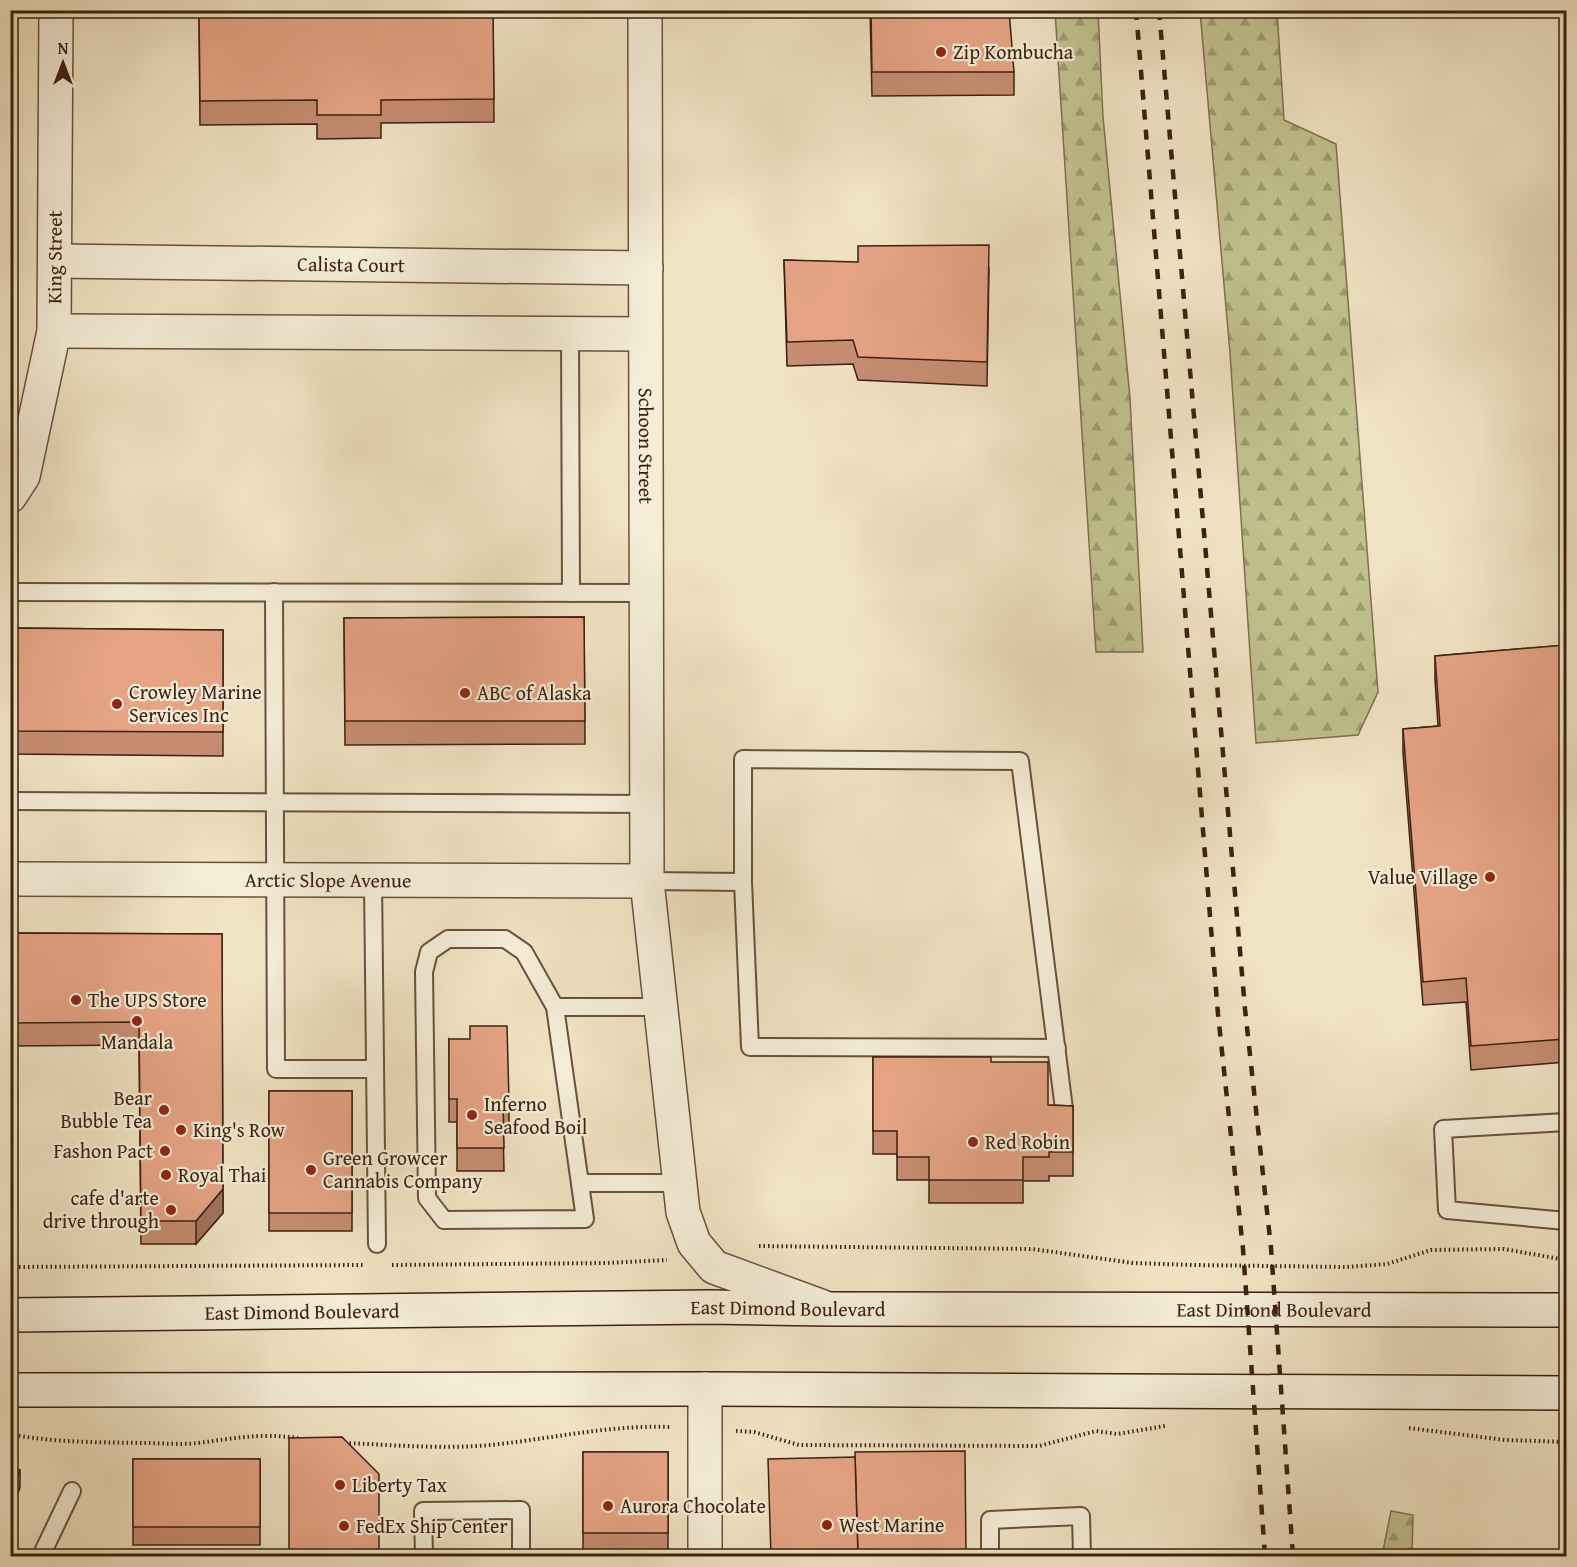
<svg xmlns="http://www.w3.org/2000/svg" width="1577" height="1567" font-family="'Gentium Book Plus',serif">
<defs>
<pattern id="forest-firs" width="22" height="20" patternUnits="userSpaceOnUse" patternTransform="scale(1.5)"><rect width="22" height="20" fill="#c1c18e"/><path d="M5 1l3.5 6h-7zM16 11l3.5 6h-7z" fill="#9e9c72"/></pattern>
</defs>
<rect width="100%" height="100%" fill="#f0e3c3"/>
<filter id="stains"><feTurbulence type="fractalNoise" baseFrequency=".00333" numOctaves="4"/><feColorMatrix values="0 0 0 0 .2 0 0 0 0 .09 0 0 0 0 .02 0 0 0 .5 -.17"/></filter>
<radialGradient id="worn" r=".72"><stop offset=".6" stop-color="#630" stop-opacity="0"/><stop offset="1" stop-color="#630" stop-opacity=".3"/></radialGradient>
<g fill="url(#forest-firs)" stroke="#7f704e" stroke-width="1.5">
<path d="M1055,11H1098L1103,117L1130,398L1143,652H1096Z"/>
<path d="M1200,11H1277L1284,120L1336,144L1378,692L1358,735L1256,743L1230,353Z"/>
<path d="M1391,1511L1413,1515L1412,1556H1382Z"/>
</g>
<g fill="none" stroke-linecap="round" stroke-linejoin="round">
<defs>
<g id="service">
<path d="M570,333L571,593"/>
<path d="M10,592L646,593"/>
<path d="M274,592L276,1069H375"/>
<path d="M10,801L647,804"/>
<path d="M373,880L377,1244"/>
<path d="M647,881L743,882V759L1020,761L1064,1109"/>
<path d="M743,882L750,1047L1057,1048"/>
<path d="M448,939H505L524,952L555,1007L585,1219L444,1220L427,1198L424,972L429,952Z"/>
<path d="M555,1007H661"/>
<path d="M1566,1122L1443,1129L1447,1210L1566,1221"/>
<path d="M580,1183H680"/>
<path d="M41,1556L72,1491"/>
<path d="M424,1556L423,1511L521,1510V1556"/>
<path d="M990,1556V1520L1081,1516L1082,1556"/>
</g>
<g id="minor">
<path id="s1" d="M645,10L647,881L683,1212L694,1243L714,1267L823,1307"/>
<path id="s2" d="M55,261L646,268"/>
<path d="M54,331L645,334"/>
<path id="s3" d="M10,879L647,881"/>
<path d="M705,1389V1556"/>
</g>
<g id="tertiary">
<path id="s4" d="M10,496L23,476L54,331L56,10"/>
</g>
<g id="secondary">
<path id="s5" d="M10,1315L710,1307L829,1309L1566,1310"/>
<path d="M10,1390L705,1389L1566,1393"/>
</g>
</defs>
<use href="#service" stroke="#6a513c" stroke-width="20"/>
<use href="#minor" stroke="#6a513c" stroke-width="36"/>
<use href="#tertiary" stroke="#6a513c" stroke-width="36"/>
<use href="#secondary" stroke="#3d200f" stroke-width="36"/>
<g stroke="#3d200f" stroke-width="4" stroke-dasharray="1.5 3" stroke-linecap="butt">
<path d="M759,1246L1032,1249L1133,1263L1193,1265L1346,1267L1387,1264L1431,1250L1504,1249L1566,1260"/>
<path d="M392,1265L606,1263L667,1260"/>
<path d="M10,1267L364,1265"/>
<path d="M1409,1428L1505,1440L1566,1442"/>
<path d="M736,1431L754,1432L799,1445L1039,1446L1096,1431L1117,1434L1165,1426"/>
<path d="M10,1434C54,1443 99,1442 143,1443C161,1443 180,1445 198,1443C236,1438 259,1433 298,1438"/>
<path d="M345,1443C396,1445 448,1450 500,1444C560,1437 610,1425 672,1427"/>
</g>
<use href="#service" stroke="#f5edd8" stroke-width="16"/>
<use href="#minor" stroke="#f5edd8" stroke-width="33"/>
<use href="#tertiary" stroke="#f5edd8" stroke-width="33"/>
<use href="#secondary" stroke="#f5edd8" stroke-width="33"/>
<g stroke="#3d200f" stroke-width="4.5" stroke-dasharray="10 10" stroke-linecap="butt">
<path d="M1136,10L1218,1014L1243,1249L1265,1556"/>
<path d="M1159,10L1245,1009L1271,1248L1293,1556"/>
</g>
</g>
<g fill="#c68d72" stroke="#3d200f" stroke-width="1.5">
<path d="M199,10H493L494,122L381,123V138L317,139V124L200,125Z"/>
<path d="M870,10L1014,72V95L872,96Z"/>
<path d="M784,260L989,268L987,386L858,380L853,364L787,366Z"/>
<path d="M584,617L585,744L345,745L344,618Z"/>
<path d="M10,628L223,630V756L10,754Z"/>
<path d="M1566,645V1062L1471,1070L1466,1002L1423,1005L1403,753V729L1438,726L1435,680V656Z"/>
<path d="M10,933L222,934L223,1213L196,1244H141L139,1045L10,1046Z"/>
<path d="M449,1039L509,1100V1124H503L504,1171H457V1122H449Z"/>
<path d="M873,1057L991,1062L1048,1105L1073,1106V1176H1049V1181H1023V1203H929V1180H897V1154H873Z"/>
<rect x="269" y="1091" width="83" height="140"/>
<rect x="583" y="1452" width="85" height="99"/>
<rect x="133" y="1459" width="127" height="86"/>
</g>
<g fill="#a1735d" stroke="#3d200f" stroke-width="1.5">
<path d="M223,1189V1213L196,1244V1221Z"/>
<path d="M20,1470V1488L10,1511V1493Z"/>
</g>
<g fill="#e6a485" stroke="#3d200f" stroke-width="1.5">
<path d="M199,10H493L494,99L381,100V115H317V100L200,101Z"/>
<path d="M871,10H1009L1014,72H872Z"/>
<path d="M989,245L987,362L858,357L853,340L787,342L784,260L858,262V246Z"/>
<path d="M584,617L585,721H345L344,618Z"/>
<path d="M10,628L223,630V732L10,731Z"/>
<path d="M1566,645V1039L1471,1046L1466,978L1423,982L1403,729L1440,726L1435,656Z"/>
<path d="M10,933L222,934L223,1189L196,1221H141L139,1022L10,1023Z"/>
<path d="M470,1026H507L509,1100H503L504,1148H457V1099H449V1039H470Z"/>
<path d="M873,1057H991V1062H1048V1105L1073,1106V1152H1049V1157H1023V1180H929V1157H897V1131H873Z"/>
<rect x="269" y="1091" width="83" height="122"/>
<path d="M342,1437L379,1474V1557H289V1438Z"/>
<path d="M965,1451L966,1557H858L855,1452Z"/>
<rect x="583" y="1452" width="85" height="81"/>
<path d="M855,1457L858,1557H771L768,1459Z"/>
<rect x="133" y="1459" width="127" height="68"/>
<path d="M10,1466L20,1470L10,1493Z"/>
</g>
<g fill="#8f2418" stroke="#f5edd8" stroke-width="2">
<circle cx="941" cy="52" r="6"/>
<circle cx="465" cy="693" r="6"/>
<circle cx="117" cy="704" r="6"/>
<circle cx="1490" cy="877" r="6"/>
<circle cx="76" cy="1000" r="6"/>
<circle cx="137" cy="1021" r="6"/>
<circle cx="164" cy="1110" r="6"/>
<circle cx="472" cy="1115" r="6"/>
<circle cx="181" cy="1130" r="6"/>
<circle cx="973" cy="1142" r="6"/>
<circle cx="165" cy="1151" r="6"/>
<circle cx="311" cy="1170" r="6"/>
<circle cx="166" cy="1175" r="6"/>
<circle cx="171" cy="1210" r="6"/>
<circle cx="340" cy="1485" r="6"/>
<circle cx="608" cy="1506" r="6"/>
<circle cx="827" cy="1525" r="6"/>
<circle cx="344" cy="1526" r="6"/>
</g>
<g text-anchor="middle" stroke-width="4.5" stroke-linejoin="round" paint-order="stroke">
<g font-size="20" fill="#3d200f" stroke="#f5edd8" text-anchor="start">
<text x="953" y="59">Zip Kombucha</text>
<text x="129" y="699">Crowley Marine<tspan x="129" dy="23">Services Inc</tspan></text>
<text x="477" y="700">ABC of Alaska</text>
<text x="1478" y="884" text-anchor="end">Value Village</text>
<text x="88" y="1007">The UPS Store</text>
<text x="137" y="1049" text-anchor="middle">Mandala</text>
<text x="152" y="1105" text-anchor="end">Bear<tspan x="152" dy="23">Bubble Tea</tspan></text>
<text x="484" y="1111">Inferno<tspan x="484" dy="23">Seafood Boil</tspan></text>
<text x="193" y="1137">King's Row</text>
<text x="985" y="1149">Red Robin</text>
<text x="153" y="1158" text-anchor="end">Fashon Pact</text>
<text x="323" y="1165">Green Growcer<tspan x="323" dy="23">Cannabis Company</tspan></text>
<text x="178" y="1182">Royal Thai</text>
<text x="159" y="1205" text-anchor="end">cafe d'arte<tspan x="159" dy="23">drive through</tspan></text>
<text x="352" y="1492">Liberty Tax</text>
<text x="620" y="1513">Aurora Chocolate</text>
<text x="839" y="1532">West Marine</text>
<text x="356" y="1533">FedEx Ship Center</text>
</g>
<g font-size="20" fill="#3d200f" stroke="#f5edd8">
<text dy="7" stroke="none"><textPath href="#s4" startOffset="246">King Street</textPath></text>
<text dy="7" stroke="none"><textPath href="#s2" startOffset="296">Calista Court</textPath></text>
<text dy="7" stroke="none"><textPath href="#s1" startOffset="436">Schoon Street</textPath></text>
<text dy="7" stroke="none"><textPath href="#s3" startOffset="318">Arctic Slope Avenue</textPath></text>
<text dy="7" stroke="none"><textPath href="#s5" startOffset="778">East Dimond Boulevard</textPath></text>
<text dy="7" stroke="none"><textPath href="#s5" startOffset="1264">East Dimond Boulevard</textPath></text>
<text dy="7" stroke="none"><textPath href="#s5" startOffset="292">East Dimond Boulevard</textPath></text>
</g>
</g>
<rect width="1577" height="1567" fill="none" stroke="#f0e3c3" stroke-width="36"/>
<rect x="12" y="12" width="1553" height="1543" fill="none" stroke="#3d200f" stroke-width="3"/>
<rect x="18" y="18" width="1541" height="1531" fill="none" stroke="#3d200f" stroke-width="1.5"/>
<g transform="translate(63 63)" stroke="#f5edd8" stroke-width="4.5" paint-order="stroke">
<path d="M0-4.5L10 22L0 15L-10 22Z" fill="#3d200f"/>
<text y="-9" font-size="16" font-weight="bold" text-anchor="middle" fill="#3d200f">N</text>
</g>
<rect width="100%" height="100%" filter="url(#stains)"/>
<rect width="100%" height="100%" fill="url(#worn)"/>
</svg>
